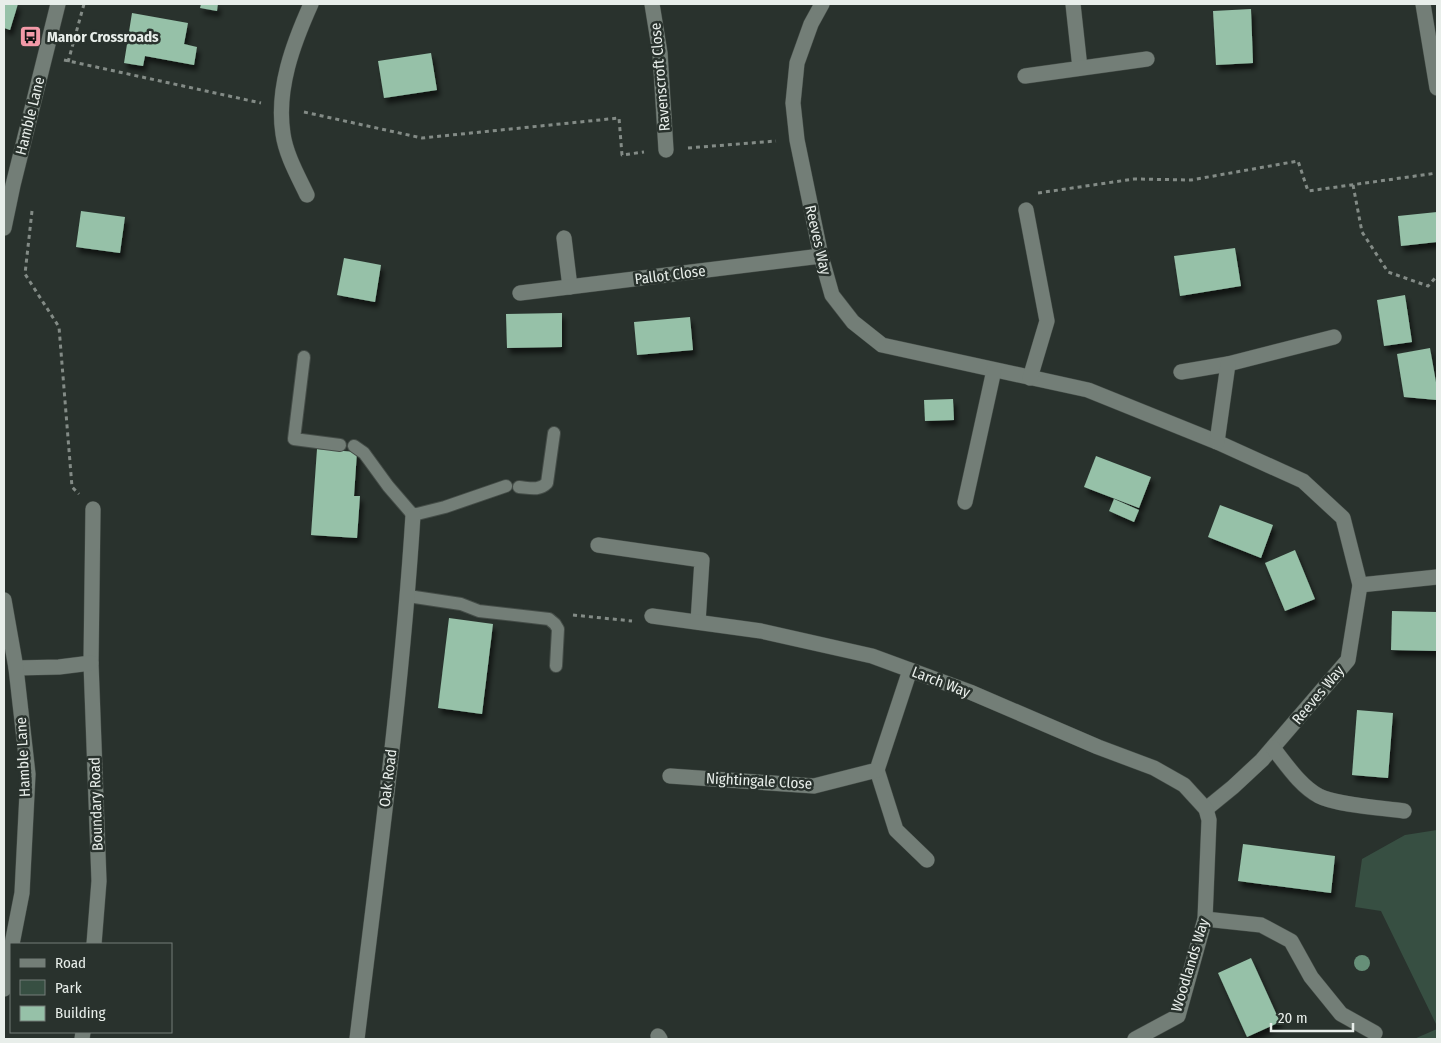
<svg xmlns="http://www.w3.org/2000/svg" width="1441" height="1043" font-family="'Fira Sans Condensed',sans-serif">
<defs>
<filter id="shadow"><feDropShadow dx="3" dy="5.5" stdDeviation="2.5" flood-color="#0009"/></filter>
</defs>
<rect width="100%" height="100%" fill="#29322d"/>
<g fill="#374f42">
<path d="M1437,830V1026L1381,911L1355,907L1362,859L1405,835Z"/>
<path d="M1437,1029V1039H1414Z"/>
</g>
<g fill="#96c1a8" filter="url(#shadow)">
<path d="M4,4H18L10,30L4,28Z"/>
<path d="M201,4H218L217,11L200,8Z"/>
<path d="M1251,9L1253,63L1216,65L1213,11Z"/>
<path d="M132,13L188,23L184,44L197,47L194,65L145,56L143,66L124,63Z"/>
<path d="M431,53L437,90L384,98L378,61Z"/>
<path d="M81,211L125,217L120,253L76,247Z"/>
<path d="M1437,212V242L1401,246L1398,216Z"/>
<path d="M1235,248L1241,286L1180,296L1174,256Z"/>
<path d="M344,258L381,265L375,302L337,295Z"/>
<path d="M1405,295L1412,342L1384,346L1377,300Z"/>
<path d="M562,313V347L507,348L506,314Z"/>
<path d="M690,317L693,350L637,355L634,322Z"/>
<path d="M1430,348L1437,388V400L1404,397L1397,354Z"/>
<path d="M953,399L954,420L925,421L924,400Z"/>
<path d="M317,449L357,452L354,496H360L357,538L311,535Z"/>
<path d="M1096,456L1151,477L1139,508L1084,487Z"/>
<path d="M1114,499L1139,510L1134,522L1109,511Z"/>
<path d="M1220,505L1273,525L1261,558L1208,537Z"/>
<path d="M1295,550L1315,599L1285,611L1265,563Z"/>
<path d="M1392,611L1437,612V651L1391,650Z"/>
<path d="M449,618L493,624L482,714L438,708Z"/>
<path d="M1357,710L1393,713L1388,778L1352,775Z"/>
<path d="M1243,844L1335,856L1331,893L1238,881Z"/>
<path d="M1251,958L1280,1022L1247,1037L1218,973Z"/>
</g>
<g fill="none" stroke-linecap="round" stroke-linejoin="round">
<defs>
<g id="lane">
<path d="M304,357L294,439L340,445"/>
<path d="M354,446L364,453L388,486L413,515L445,507L506,486"/>
<path d="M519,487C530,488 539,491 547,483L554,433"/>
<path d="M408,596L461,604L479,611L549,619L555,624L558,629L556,666"/>
</g>
<g id="street">
<path d="M652,4L660,53L666,150"/>
<path d="M822,4L811,24L797,63L793,103L797,140L821,256L832,295L853,322L882,345L1088,390L1217,442L1303,481L1343,518L1360,585L1348,660L1262,760L1233,787L1206,809"/>
<path d="M1073,4L1080,68"/>
<path d="M1423,4L1437,88"/>
<path d="M1025,76L1147,59"/>
<path d="M307,195C298,176 286,155 283,134C276,89 293,44 311,4"/>
<path d="M1026,210L1047,321L1030,378"/>
<path d="M564,238L570,287"/>
<path d="M520,293L821,256"/>
<path d="M1181,372L1228,364L1334,337"/>
<path d="M1217,442L1228,364"/>
<path d="M965,502L994,370"/>
<path d="M93,509L91,663L99,881L94,944"/>
<path d="M598,545L702,560L698,622"/>
<path d="M1360,585L1437,577"/>
<path d="M652,616L761,631L872,656L970,692L1098,747L1154,768L1184,785L1206,809L1209,820L1205,919L1178,1016L1135,1039"/>
<path d="M16,668L59,667L91,663"/>
<path d="M1273,748C1286,764 1300,786 1319,796C1336,805 1383,808 1404,811"/>
<path d="M877,770L896,830L927,860"/>
<path d="M670,776L814,786L877,770L910,670"/>
<path d="M1205,919L1261,925L1291,941L1311,977L1341,1014L1375,1033"/>
<path d="M658,1036L660,1039"/>
<path d="M82,1039L83,1032"/>
<path d="M357,1039C378,865 402,691 413,515"/>
</g>
<g id="secondary">
<path d="M4,228L13,185L58,4"/>
<path d="M4,600L16,668L28,774L22,893L12,944"/>
<path d="M4,989L11,949"/>
</g>
</defs>
<use href="#lane" stroke="#454d48" stroke-width="14"/>
<use href="#street" stroke="#454d48" stroke-width="16"/>
<use href="#secondary" stroke="#454d48" stroke-width="16"/>
<g stroke="#838b86" stroke-width="3" stroke-dasharray="4 4" stroke-linecap="butt">
<path d="M64,60L261,103"/>
<path d="M68,62L84,4"/>
<path d="M304,112L422,138L619,118L622,155L644,152"/>
<path d="M688,148L776,141"/>
<path d="M1353,185L1362,232L1388,272L1428,286L1437,276"/>
<path d="M1038,193L1134,179L1191,180L1298,161L1308,191L1437,173"/>
<path d="M32,211L25,274L59,327L72,487L79,494"/>
<path d="M573,615L632,621"/>
</g>
<use href="#lane" stroke="#737e77" stroke-width="12"/>
<use href="#street" stroke="#737e77" stroke-width="15"/>
<use href="#secondary" stroke="#737e77" stroke-width="15"/>
</g>
<circle fill="#668f78" cx="1362" cy="963" r="8"/>
<defs>
<symbol id="bus-square" viewBox="-11 -11 22 22"><rect x="-9" y="-9" width="18" height="18" rx="4" fill="#f39aa8" stroke="#29322d"/><path d="M-5-6H5V4H4V6H2V4H-2V6H-4V4H-5ZM-3.5-4V0h7V-4ZM-3.5 1.2v1.5H-2V1.2ZM2 1.2v1.5H3.5V1.2Z" fill="#111"/></symbol>
</defs>
<g fill-rule="evenodd">
<use href="#bus-square" x="18" y="24" width="25" height="25"/>
</g>
<g text-anchor="middle" stroke-width="5" stroke-linejoin="round" paint-order="stroke">
<g font-size="15" font-weight="bold" fill="#e8eeea" stroke="#29322d" text-anchor="start">
<text x="47" y="42">Manor Crossroads</text>
</g>
<g font-size="15" fill="#e8eeea" stroke="#29322d">
<text transform="translate(660 77) rotate(-95)" y="5">Ravenscroft Close</text>
<text transform="translate(30 116) rotate(-76)" y="5">Hamble Lane</text>
<text transform="translate(818 240) rotate(77)" y="5">Reeves Way</text>
<text transform="translate(670 275) rotate(-7)" y="5">Pallot Close</text>
<text transform="translate(941 682) rotate(21)" y="5">Larch Way</text>
<text transform="translate(1318 695) rotate(-50)" y="5">Reeves Way</text>
<text transform="translate(23 757) rotate(-93)" y="5">Hamble Lane</text>
<text transform="translate(388 778) rotate(-83)" y="5">Oak Road</text>
<text transform="translate(759 781) rotate(3)" y="5">Nightingale Close</text>
<text transform="translate(96 804) rotate(-92)" y="5">Boundary Road</text>
<text transform="translate(1190 965) rotate(-73)" y="5">Woodlands Way</text>
</g>
</g>
<rect width="1441" height="1043" fill="none" stroke="#e8eeea" stroke-width="10"/>
<rect x="10" y="943" width="162" height="90" fill="#29322d" stroke="#757d79"/>
<rect x="20" y="959" width="25" height="8" fill="#737e77" stroke="#757d79"/>
<text x="55" y="968" font-size="15" fill="#e8eeea">Road</text>
<rect x="20" y="980" width="25" height="15" fill="#374f42" stroke="#757d79"/>
<text x="55" y="993" font-size="15" fill="#e8eeea">Park</text>
<rect x="20" y="1006" width="25" height="15" fill="#96c1a8" stroke="#757d79"/>
<text x="55" y="1018" font-size="15" fill="#e8eeea">Building</text>
<path d="M1271 1023v8h82v-8" fill="none" stroke="#e8eeea" stroke-width="2.5"/>
<text x="1278" y="1023" font-size="15" fill="#e8eeea" stroke="#29322d" stroke-width="4" paint-order="stroke">20 m</text>
</svg>
